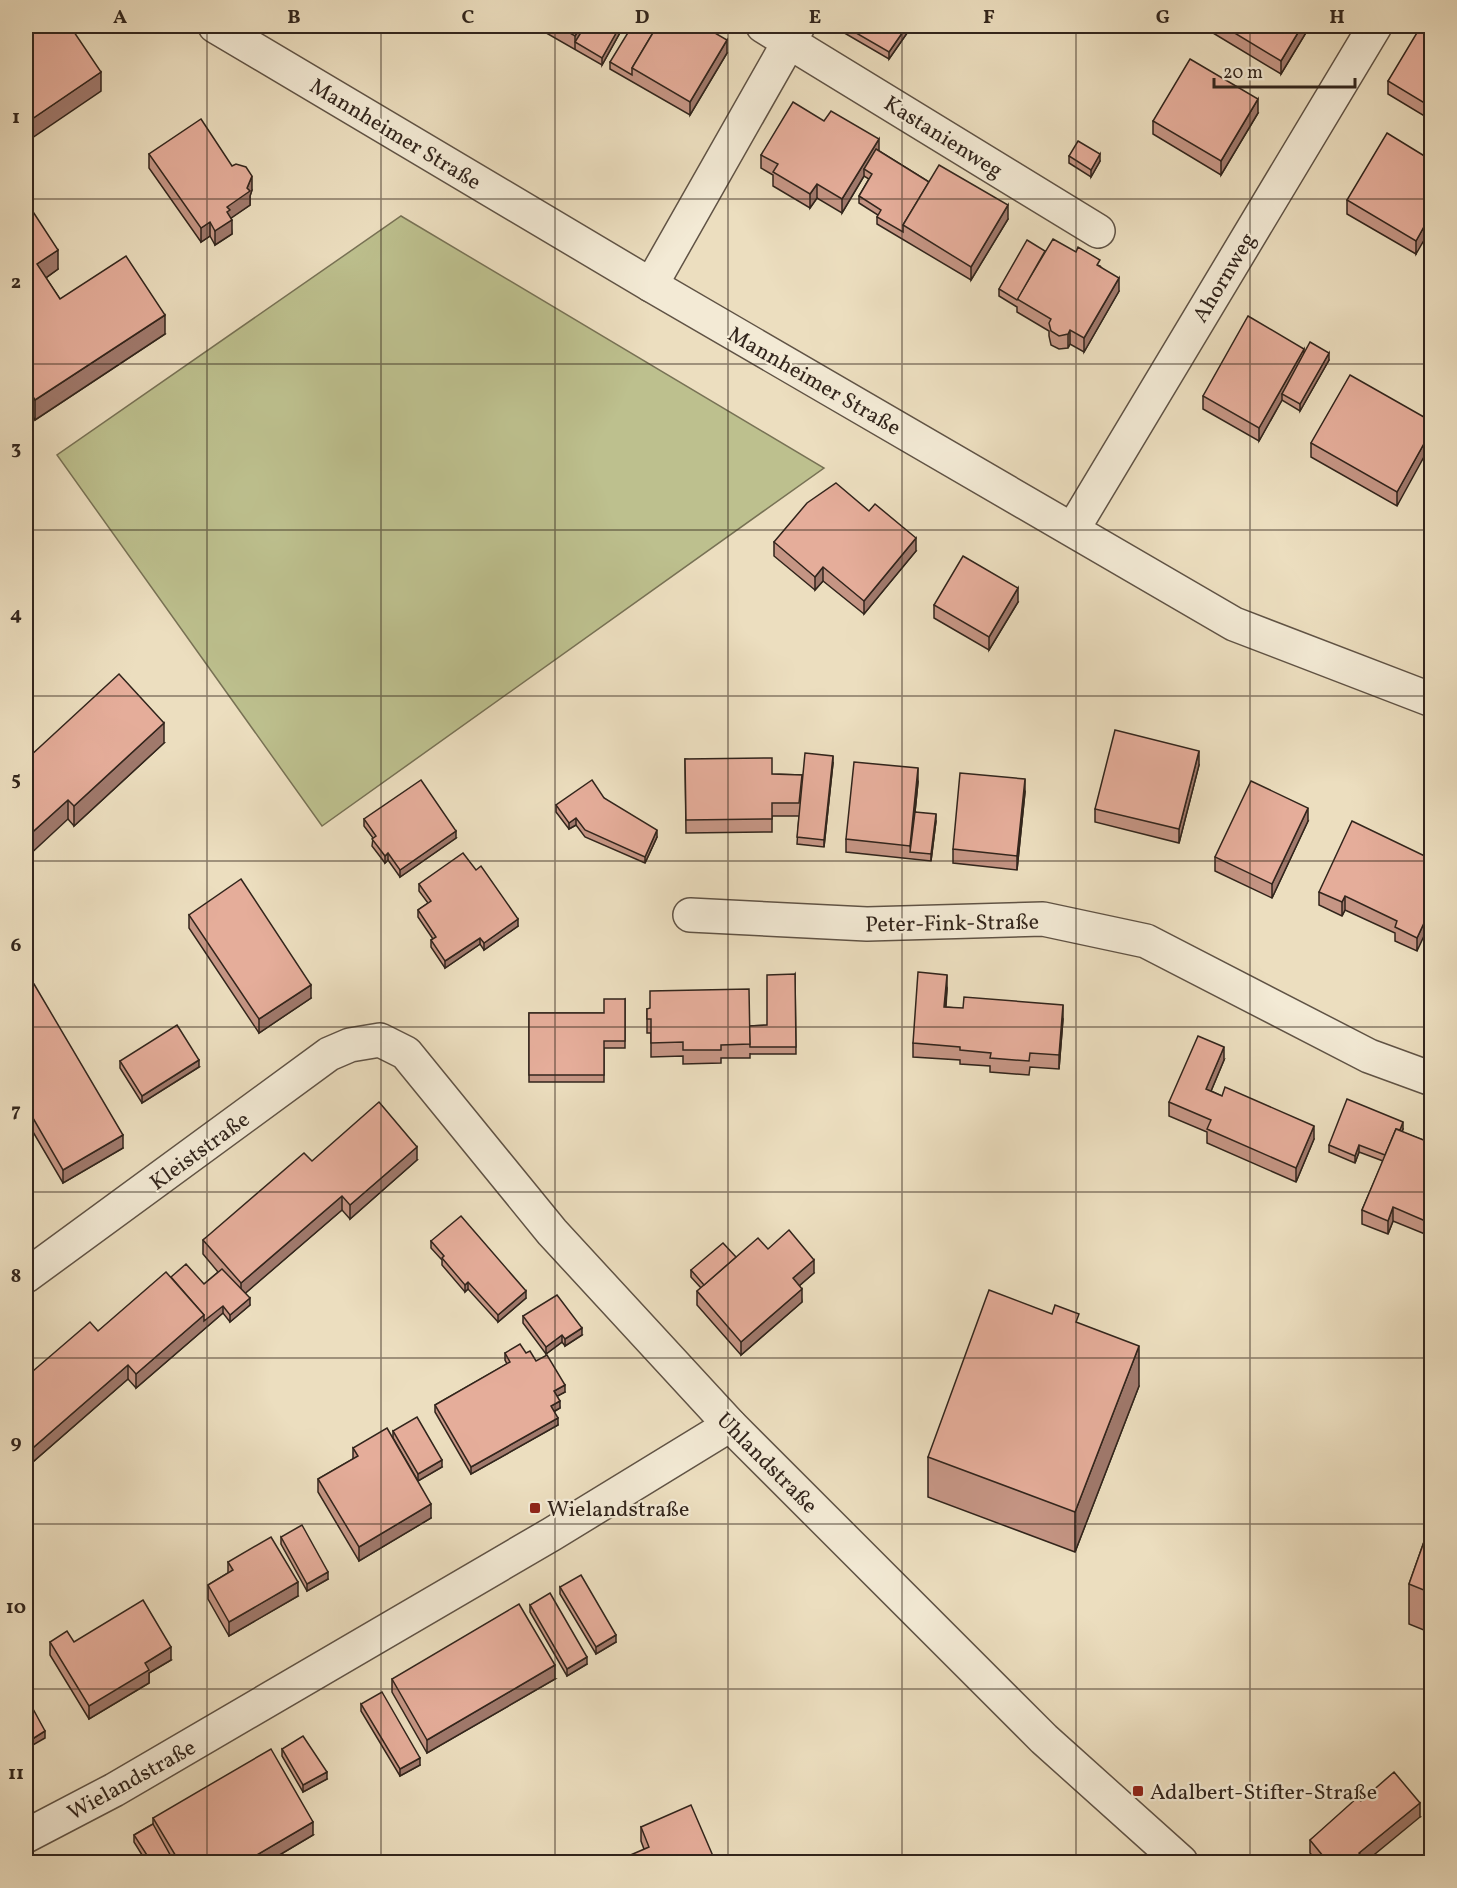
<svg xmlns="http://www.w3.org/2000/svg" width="1457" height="1888" font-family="Vollkorn,serif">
<rect width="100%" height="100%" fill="#ecdebf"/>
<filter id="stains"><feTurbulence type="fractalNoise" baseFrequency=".00333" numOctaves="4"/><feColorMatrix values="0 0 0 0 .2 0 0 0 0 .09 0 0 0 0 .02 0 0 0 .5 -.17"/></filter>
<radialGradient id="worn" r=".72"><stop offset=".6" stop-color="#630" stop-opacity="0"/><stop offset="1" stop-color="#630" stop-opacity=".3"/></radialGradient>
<path fill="#bdc08e" stroke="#787255" stroke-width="1.5" d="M401,216L824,468L322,826L57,455Z"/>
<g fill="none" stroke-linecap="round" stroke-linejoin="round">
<defs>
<g id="minor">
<path d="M763,26L1098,231"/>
<path d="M651,285L798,26"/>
<path d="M1073,529L1375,26"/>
<path d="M690,915L867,924L1043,919L1146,941L1369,1056L1432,1079"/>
<path d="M26,1276L329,1054L350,1045L380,1040L406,1053L552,1232L730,1425L1044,1739L1181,1862"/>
<path d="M26,1836L114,1790L552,1534L730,1425"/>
</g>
<path id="tertiary" d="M215,26L651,285L1234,624L1432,700"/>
</defs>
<use href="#minor" stroke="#605345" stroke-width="36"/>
<use href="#tertiary" stroke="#605345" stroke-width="36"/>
<use href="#minor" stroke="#f3ead5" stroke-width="33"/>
<use href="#tertiary" stroke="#f3ead5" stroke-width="33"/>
</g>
<g fill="#c59584" stroke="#32251c" stroke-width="1.5">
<path d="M534,26H622V29L602,65Z"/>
<path d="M841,26H912L889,59L841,31Z"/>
<path d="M1213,26H1310L1281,74L1213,33Z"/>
<path d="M1431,26V120L1388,94V81Z"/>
<path d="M727,53L690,115L610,69V62Z"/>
<path d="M1258,113L1221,175L1153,134V121Z"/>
<path d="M824,121L879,151L929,182L1008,219L971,280L877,224V217L878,215L859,203V196L869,179L864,176L842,213L817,198L810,208L773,186V175L761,168V155Z"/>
<path d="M149,154L232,166L252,190L250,196V205L230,218L232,234L215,245L210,236L201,242L149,168Z"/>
<path d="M1069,156L1100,161L1091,177L1069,163Z"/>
<path d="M1431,160L1416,254L1347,214V200Z"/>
<path d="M26,201L58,269L46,278L60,299L165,334L35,420L26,405Z"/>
<path d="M1045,251L1100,266L1119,291L1084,352L1070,344L1068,348L1059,349L1051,345L1049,336V331L1017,312V307L999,296V289Z"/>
<path d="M1304,352L1329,360L1300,411L1282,400L1259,441L1203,409V396Z"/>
<path d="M1431,421L1397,506L1311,457V443Z"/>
<path d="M774,542L916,551L864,614L823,581L815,590L774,556Z"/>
<path d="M1018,602L989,650L934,618V605Z"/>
<path d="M164,743L74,826L68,819L29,757Z"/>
<path d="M685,759L772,774L802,775L833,763L824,847L797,844L799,816H772V832L686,833Z"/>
<path d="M1199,765L1179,843L1095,822V809Z"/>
<path d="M918,782L915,812L936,821L931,861L846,852V839Z"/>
<path d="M1025,792L1017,870L953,863V849Z"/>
<path d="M604,798L657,837L645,863L585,837L576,825L569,829L556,812V805Z"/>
<path d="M364,819L456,838L400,877L388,860L385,863L372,846L373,838L364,826Z"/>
<path d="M1308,821L1272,898L1215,871V857Z"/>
<path d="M1431,859L1417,951L1395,941V933L1345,910L1342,916L1319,905V892Z"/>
<path d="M476,870L518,926L484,950L480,944L445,968L431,947V940L433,939L418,917V910L428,903L419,891V884Z"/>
<path d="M189,915L311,998L259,1033L189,928Z"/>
<path d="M795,974L796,1054H750V1053V1058H721V1063L683,1064V1056L651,1057V1033H647V1009L749,1026L767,1025Z"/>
<path d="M26,989L123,1148L63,1183L26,1120Z"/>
<path d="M947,989L946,1007L1063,1019L1059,1069L1030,1067L1029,1075L990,1072V1066L960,1064V1060L913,1057V1043Z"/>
<path d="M625,999V1048H604V1082H529V1013H604Z"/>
<path d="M1224,1060L1211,1091L1314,1139L1296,1182L1207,1143V1132L1169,1116V1102Z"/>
<path d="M120,1061L199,1067L142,1103L120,1068Z"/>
<path d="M1403,1129L1402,1132L1431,1143V1252L1425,1249V1234L1393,1221L1388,1234L1362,1224V1210L1383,1161L1359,1152L1355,1163L1329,1152V1145Z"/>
<path d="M417,1160L350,1219L342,1210L245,1293L250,1305L230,1322L223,1313L136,1388L128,1379L27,1467L26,1465V1377L98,1331L171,1277L204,1284L218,1272L203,1254V1240L312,1161Z"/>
<path d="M431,1241L526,1298L498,1322L468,1289L465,1292L442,1265V1260L431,1248Z"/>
<path d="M768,1249L814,1273L799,1286L802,1302L741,1355L697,1305V1291L701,1288L691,1277V1270Z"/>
<path d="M523,1316L582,1335L565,1346L562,1342L546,1354L523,1323Z"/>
<path d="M1079,1324L1139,1386L1075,1552L928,1497V1457Z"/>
<path d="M505,1353H526L536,1361L565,1392L557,1396L560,1408L554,1412L558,1425L471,1474L435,1412V1405L507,1364L505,1360Z"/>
<path d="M393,1431L442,1467L418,1481L393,1438Z"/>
<path d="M353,1448L431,1518L359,1561L318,1492V1479L353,1459Z"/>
<path d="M1431,1522V1633L1409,1624V1584Z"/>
<path d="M281,1537L328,1579L307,1591L281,1544Z"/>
<path d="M228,1562L298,1596L229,1636L208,1599V1585L228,1573Z"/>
<path d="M560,1587L616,1642L596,1654L560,1594Z"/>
<path d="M530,1605L587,1664L567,1676L530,1612Z"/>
<path d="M50,1642H74L171,1660L149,1673V1683L89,1719L50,1655Z"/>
<path d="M392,1679H555L427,1753L392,1692Z"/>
<path d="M361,1704L420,1765L400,1776L361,1711Z"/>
<path d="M282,1749L327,1779L303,1792L282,1756Z"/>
<path d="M1361,1801L1420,1817L1317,1861L1310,1853V1840Z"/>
<path d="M153,1818L313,1835L266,1863H147L134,1842V1835L153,1824Z"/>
<path d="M641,1827L716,1863L644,1849L641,1841Z"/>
</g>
<g fill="#a0796c" stroke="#32251c" stroke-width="1.5">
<path d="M581,26H589L575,42V49V36Z"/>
<path d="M620,26H622V29L602,65V58Z"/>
<path d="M907,26H912L889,59V52Z"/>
<path d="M1302,26H1310L1281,74V61Z"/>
<path d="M727,40V53L690,115V102Z"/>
<path d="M101,72V91L26,142V123Z"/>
<path d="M1258,99V113L1221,175V161Z"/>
<path d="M879,139V152L864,169V176L842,213V199Z"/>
<path d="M1100,154V161L1091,177V170Z"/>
<path d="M252,176V190L250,196V205L230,219L232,220V234L215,245V231L227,207L247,188Z"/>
<path d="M817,184V198L810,208V194Z"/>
<path d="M1008,205V219L971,280V267Z"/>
<path d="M1431,214V228L1416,254V241Z"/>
<path d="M210,222V236L201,242V228Z"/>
<path d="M58,250V269L37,284V264Z"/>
<path d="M1119,278V291L1084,352V338Z"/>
<path d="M165,315V334L35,420V400Z"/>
<path d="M1070,330V344L1068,348V334Z"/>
<path d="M1304,349V362L1282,394V400L1259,441V428Z"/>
<path d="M1329,353V360L1300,411V404Z"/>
<path d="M1431,431V444L1397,506V492Z"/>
<path d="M916,538V551L864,614V601Z"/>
<path d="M823,567V581L815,590V577Z"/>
<path d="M1018,588V602L989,650V637Z"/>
<path d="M164,723V743L74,826V806Z"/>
<path d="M1199,751V765L1179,843V829Z"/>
<path d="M833,756V763L824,847V840Z"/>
<path d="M918,768V782L911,852L910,846Z"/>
<path d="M1025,779V792L1017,870V856Z"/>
<path d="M68,800V819L26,858V838Z"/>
<path d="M1308,808V821L1272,898V884Z"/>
<path d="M936,814V821L931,861V854Z"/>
<path d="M576,818V825L569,829V823Z"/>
<path d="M657,830V837L645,863V857Z"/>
<path d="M456,831V838L400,877V870Z"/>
<path d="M388,853V860L385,863V856Z"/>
<path d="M1345,896V910L1342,916V902Z"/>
<path d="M1431,908V921L1417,951V938Z"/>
<path d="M518,919V926L484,950V943Z"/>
<path d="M480,938V944L445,968V961Z"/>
<path d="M947,975V989L944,1021V1007Z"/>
<path d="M311,985V998L259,1033V1019Z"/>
<path d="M1063,1005V1019L1059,1069V1055Z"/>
<path d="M1224,1047V1060L1206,1103V1089Z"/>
<path d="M199,1060V1067L142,1103V1096Z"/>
<path d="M1403,1122V1129L1388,1163V1156Z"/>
<path d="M1314,1126V1139L1296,1182V1168Z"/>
<path d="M123,1135V1148L63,1183V1170Z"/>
<path d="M1359,1145V1152L1355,1163V1156Z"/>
<path d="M417,1147V1160L350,1219V1205Z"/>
<path d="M342,1196V1210L241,1297V1283Z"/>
<path d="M1393,1207V1221L1388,1234V1221Z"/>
<path d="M814,1260V1273L793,1291V1278Z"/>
<path d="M468,1282V1289L465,1292V1285Z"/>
<path d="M802,1289V1302L741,1355V1342Z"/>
<path d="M526,1291V1298L498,1322V1315Z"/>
<path d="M250,1298V1305L230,1322V1315Z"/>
<path d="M223,1306V1313L136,1388V1374L204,1315Z"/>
<path d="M582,1328V1335L565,1346V1339Z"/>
<path d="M562,1335V1342L546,1354V1347Z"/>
<path d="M1139,1346V1386L1075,1552V1512Z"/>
<path d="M128,1365V1379L27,1467V1453Z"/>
<path d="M565,1385V1392L554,1398V1391Z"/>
<path d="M560,1401V1408L551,1413V1406Z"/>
<path d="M558,1418V1425L471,1474V1467Z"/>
<path d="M442,1460V1467L418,1481V1474Z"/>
<path d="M431,1504V1518L359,1561V1547Z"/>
<path d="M328,1572V1579L307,1591V1584Z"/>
<path d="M298,1582V1596L229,1636V1622Z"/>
<path d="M616,1635V1642L596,1654V1647Z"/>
<path d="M171,1647V1660L149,1673V1683L89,1719V1706L145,1663Z"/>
<path d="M587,1657V1664L567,1676V1669Z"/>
<path d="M555,1665V1679L427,1753V1740Z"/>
<path d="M45,1731V1738L26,1749V1743Z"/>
<path d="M420,1758V1765L400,1776V1769Z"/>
<path d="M327,1772V1779L303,1792V1785Z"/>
<path d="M1420,1803V1817L1364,1863L1359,1853Z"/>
<path d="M313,1822V1835L266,1863H243Z"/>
</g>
<g fill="#e5ad9a" stroke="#32251c" stroke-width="1.5">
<path d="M26,26H70L101,72L26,123Z"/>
<path d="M558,26H581L575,36Z"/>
<path d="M585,26H620L602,58L575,42Z"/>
<path d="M632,26H657L632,68V75L610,62Z"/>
<path d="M657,26H703L727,40L690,102L632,68Z"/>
<path d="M844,26H907L889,52Z"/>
<path d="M1223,26H1302L1281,61Z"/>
<path d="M1421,26H1431V107L1388,81Z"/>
<path d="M1190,59L1258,99L1221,161L1153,121Z"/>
<path d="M793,102L824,121L831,111L879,139L842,199L817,184L810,194L773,172L778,164L761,155Z"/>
<path d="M201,119L232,166L236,164L246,167L252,176L247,188L250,191L227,207L230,210L227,212L232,220L215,231L210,222L201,228L149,154Z"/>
<path d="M1387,133L1431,160V214L1416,241L1347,200Z"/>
<path d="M1078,141L1100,154L1091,170L1069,156Z"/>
<path d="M876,149L929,182L903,225V232L877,217L881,210L859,196L872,174L864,169Z"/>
<path d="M939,165L1008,205L971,267L903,225Z"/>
<path d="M26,201L58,250L37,264L60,299L126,256L165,315L35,400L26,385V322L27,321L26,318Z"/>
<path d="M1053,239L1076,252L1078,247L1100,260L1097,265L1119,278L1084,338L1070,330L1068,334L1059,336L1051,331L1049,323L1051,319L1017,299Z"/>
<path d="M1027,240L1045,251L1017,300L999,289Z"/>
<path d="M1248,316L1304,349L1259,428L1203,396Z"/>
<path d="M1310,342L1329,353L1300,404L1282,394Z"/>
<path d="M1350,375L1431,421V431L1397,492L1311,443Z"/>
<path d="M836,483L869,511L875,504L916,538L864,601L823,567L815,577L774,542L807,503Z"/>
<path d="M963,556L1018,588L989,637L934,605Z"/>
<path d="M119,674L164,723L74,806L68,800L26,838V754L29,757Z"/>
<path d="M1115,730L1199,751L1179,829L1095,809Z"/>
<path d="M805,753L833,756L824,840L797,837Z"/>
<path d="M772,758V774L802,775L799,803H772V819L686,820L685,759Z"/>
<path d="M854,762L918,768L910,846L846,839Z"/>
<path d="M960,773L1025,779L1017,856L953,849Z"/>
<path d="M421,780L456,831L400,870L388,853L385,856L372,839L376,836L364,819Z"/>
<path d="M592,780L604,798L657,830L645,857L585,830L576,818L569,823L556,805Z"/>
<path d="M1251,781L1308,808L1272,884L1215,857Z"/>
<path d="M915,812L936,814L931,854L910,852Z"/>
<path d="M1352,821L1431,859V908L1417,938L1395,927L1397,921L1345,896L1342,902L1319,892Z"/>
<path d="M463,853L476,870L481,866L518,919L484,943L480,938L445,961L431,940L436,937L418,910L431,901L419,884Z"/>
<path d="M241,879L311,985L259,1019L189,915Z"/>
<path d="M918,972L947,975L944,1007L963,1008L964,997L1063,1005L1059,1055L1030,1053L1029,1061L990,1058L991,1053L960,1050V1047L913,1043Z"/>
<path d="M795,974L796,1047H750L749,1026L767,1025V975Z"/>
<path d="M34,984L123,1135L63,1170L26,1106V989Z"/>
<path d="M749,989L750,1044L721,1045V1050H683V1042L651,1043V1019H647V1009L650,1008V991Z"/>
<path d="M604,999H625V1041H604V1075H529V1013H604Z"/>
<path d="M177,1025L199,1060L142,1096L120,1061Z"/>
<path d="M1198,1036L1224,1047L1206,1089L1222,1096L1225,1087L1314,1126L1296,1168L1207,1129L1211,1120L1169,1102Z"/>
<path d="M1347,1099L1403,1122L1400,1130L1396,1129L1385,1155L1359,1145L1355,1156L1329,1145Z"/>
<path d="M379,1102L417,1147L350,1205L342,1196L241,1283L203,1240L304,1153L312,1161Z"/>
<path d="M1396,1129L1431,1143V1238L1425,1236L1430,1223L1393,1207L1388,1221L1362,1210Z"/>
<path d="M461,1216L526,1291L498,1315L468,1282L465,1285L442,1258L444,1256L431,1241Z"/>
<path d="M789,1230L814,1260L793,1278L802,1289L741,1342L697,1291L758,1238L768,1249Z"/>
<path d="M723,1243L736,1257L704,1285L691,1270Z"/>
<path d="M186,1264L204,1284L222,1269L250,1298L230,1315L223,1306L204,1321V1315L171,1277Z"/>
<path d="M166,1272L204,1315L136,1374L128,1365L27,1453L26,1451V1377L90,1322L98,1331Z"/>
<path d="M989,1290L1052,1314L1055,1305L1079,1314L1076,1322L1139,1346L1075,1512L928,1457Z"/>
<path d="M557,1295L582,1328L565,1339L562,1335L546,1347L523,1316Z"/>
<path d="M520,1344L526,1353L530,1351L536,1361L547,1355L565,1385L554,1391L560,1401L551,1406L558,1418L471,1467L435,1405L510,1362L505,1353Z"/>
<path d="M417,1417L442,1460L418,1474L393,1431Z"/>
<path d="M387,1428L431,1504L359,1547L318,1479L358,1456L353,1448Z"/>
<path d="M1431,1522V1593L1409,1584Z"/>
<path d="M302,1525L328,1572L307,1584L281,1537Z"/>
<path d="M271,1537L298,1582L229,1622L208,1585L233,1570L228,1562Z"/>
<path d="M581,1575L616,1635L596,1647L560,1587Z"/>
<path d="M550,1593L587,1657L567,1669L530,1605Z"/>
<path d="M143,1600L171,1647L145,1663L149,1670L89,1706L50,1642L67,1631L74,1642Z"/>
<path d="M519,1604L555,1665L427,1740L392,1679Z"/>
<path d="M382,1692L420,1758L400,1769L361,1704Z"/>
<path d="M26,1696L45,1731L26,1743Z"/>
<path d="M303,1736L327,1772L303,1785L282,1749Z"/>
<path d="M271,1749L313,1822L243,1863H233L232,1861L231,1863H180L153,1818Z"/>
<path d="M1394,1772L1420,1803L1359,1853L1368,1863H1315L1323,1856L1310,1840L1358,1797L1361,1801Z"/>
<path d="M691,1805L716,1863H612L649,1847L641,1827Z"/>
<path d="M153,1824L173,1860L168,1863H152L134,1835Z"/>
</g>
<path fill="none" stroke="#32251c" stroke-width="1.5" stroke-opacity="0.55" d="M207,26V1862M381,26V1862M555,26V1862M728,26V1862M902,26V1862M1076,26V1862M1250,26V1862M26,199H1432M26,364H1432M26,530H1432M26,696H1432M26,861H1432M26,1027H1432M26,1192H1432M26,1358H1432M26,1524H1432M26,1689H1432"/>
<g fill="#8f2418" stroke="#f3ead5" stroke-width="2">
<rect x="529" y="1502" width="12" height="12" rx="3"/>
<rect x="1132" y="1785" width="12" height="12" rx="3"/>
</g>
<g text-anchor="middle" stroke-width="4.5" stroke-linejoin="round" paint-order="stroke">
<g font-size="22" fill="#32251c" stroke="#f3ead5">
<text transform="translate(396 133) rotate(31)" y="8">Mannheimer Straße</text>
<text transform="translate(944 136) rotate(32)" y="8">Kastanienweg</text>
<text transform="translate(1223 277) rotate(-59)" y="8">Ahornweg</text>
<text transform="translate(815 380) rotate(30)" y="8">Mannheimer Straße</text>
<text transform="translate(952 922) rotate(-1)" y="8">Peter-Fink-Straße</text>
<text transform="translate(199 1150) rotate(-36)" y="8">Kleiststraße</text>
<text transform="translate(768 1462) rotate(45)" y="8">Uhlandstraße</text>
<text transform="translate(131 1779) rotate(-29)" y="8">Wielandstraße</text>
</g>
<g font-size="22" fill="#32251c" stroke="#f3ead5" text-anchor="start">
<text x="547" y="1516">Wielandstraße</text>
<text x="1150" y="1799">Adalbert-Stifter-Straße</text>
</g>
</g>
<rect width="1457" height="1888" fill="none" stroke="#ecdebf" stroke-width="66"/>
<path d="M1214 78v9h141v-9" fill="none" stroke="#32251c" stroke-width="3"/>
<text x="1223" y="78" font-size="18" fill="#32251c" stroke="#f3ead5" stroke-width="4.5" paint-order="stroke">20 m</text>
<rect x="33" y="33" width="1391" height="1822" fill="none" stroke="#32251c" stroke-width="2"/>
<g font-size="20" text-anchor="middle" font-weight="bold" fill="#32251c">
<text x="120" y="23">A</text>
<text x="294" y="23">B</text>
<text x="468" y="23">C</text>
<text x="642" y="23">D</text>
<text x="815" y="23">E</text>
<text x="989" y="23">F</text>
<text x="1163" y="23">G</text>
<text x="1337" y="23">H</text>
<text x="16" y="123">1</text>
<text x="16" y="288">2</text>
<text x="16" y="454">3</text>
<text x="16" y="620">4</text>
<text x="16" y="785">5</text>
<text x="16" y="951">6</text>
<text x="16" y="1116">7</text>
<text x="16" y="1282">8</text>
<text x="16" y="1448">9</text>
<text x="16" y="1613">10</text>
<text x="16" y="1779">11</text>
</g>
<rect width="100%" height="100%" filter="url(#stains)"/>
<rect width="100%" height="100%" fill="url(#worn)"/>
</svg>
